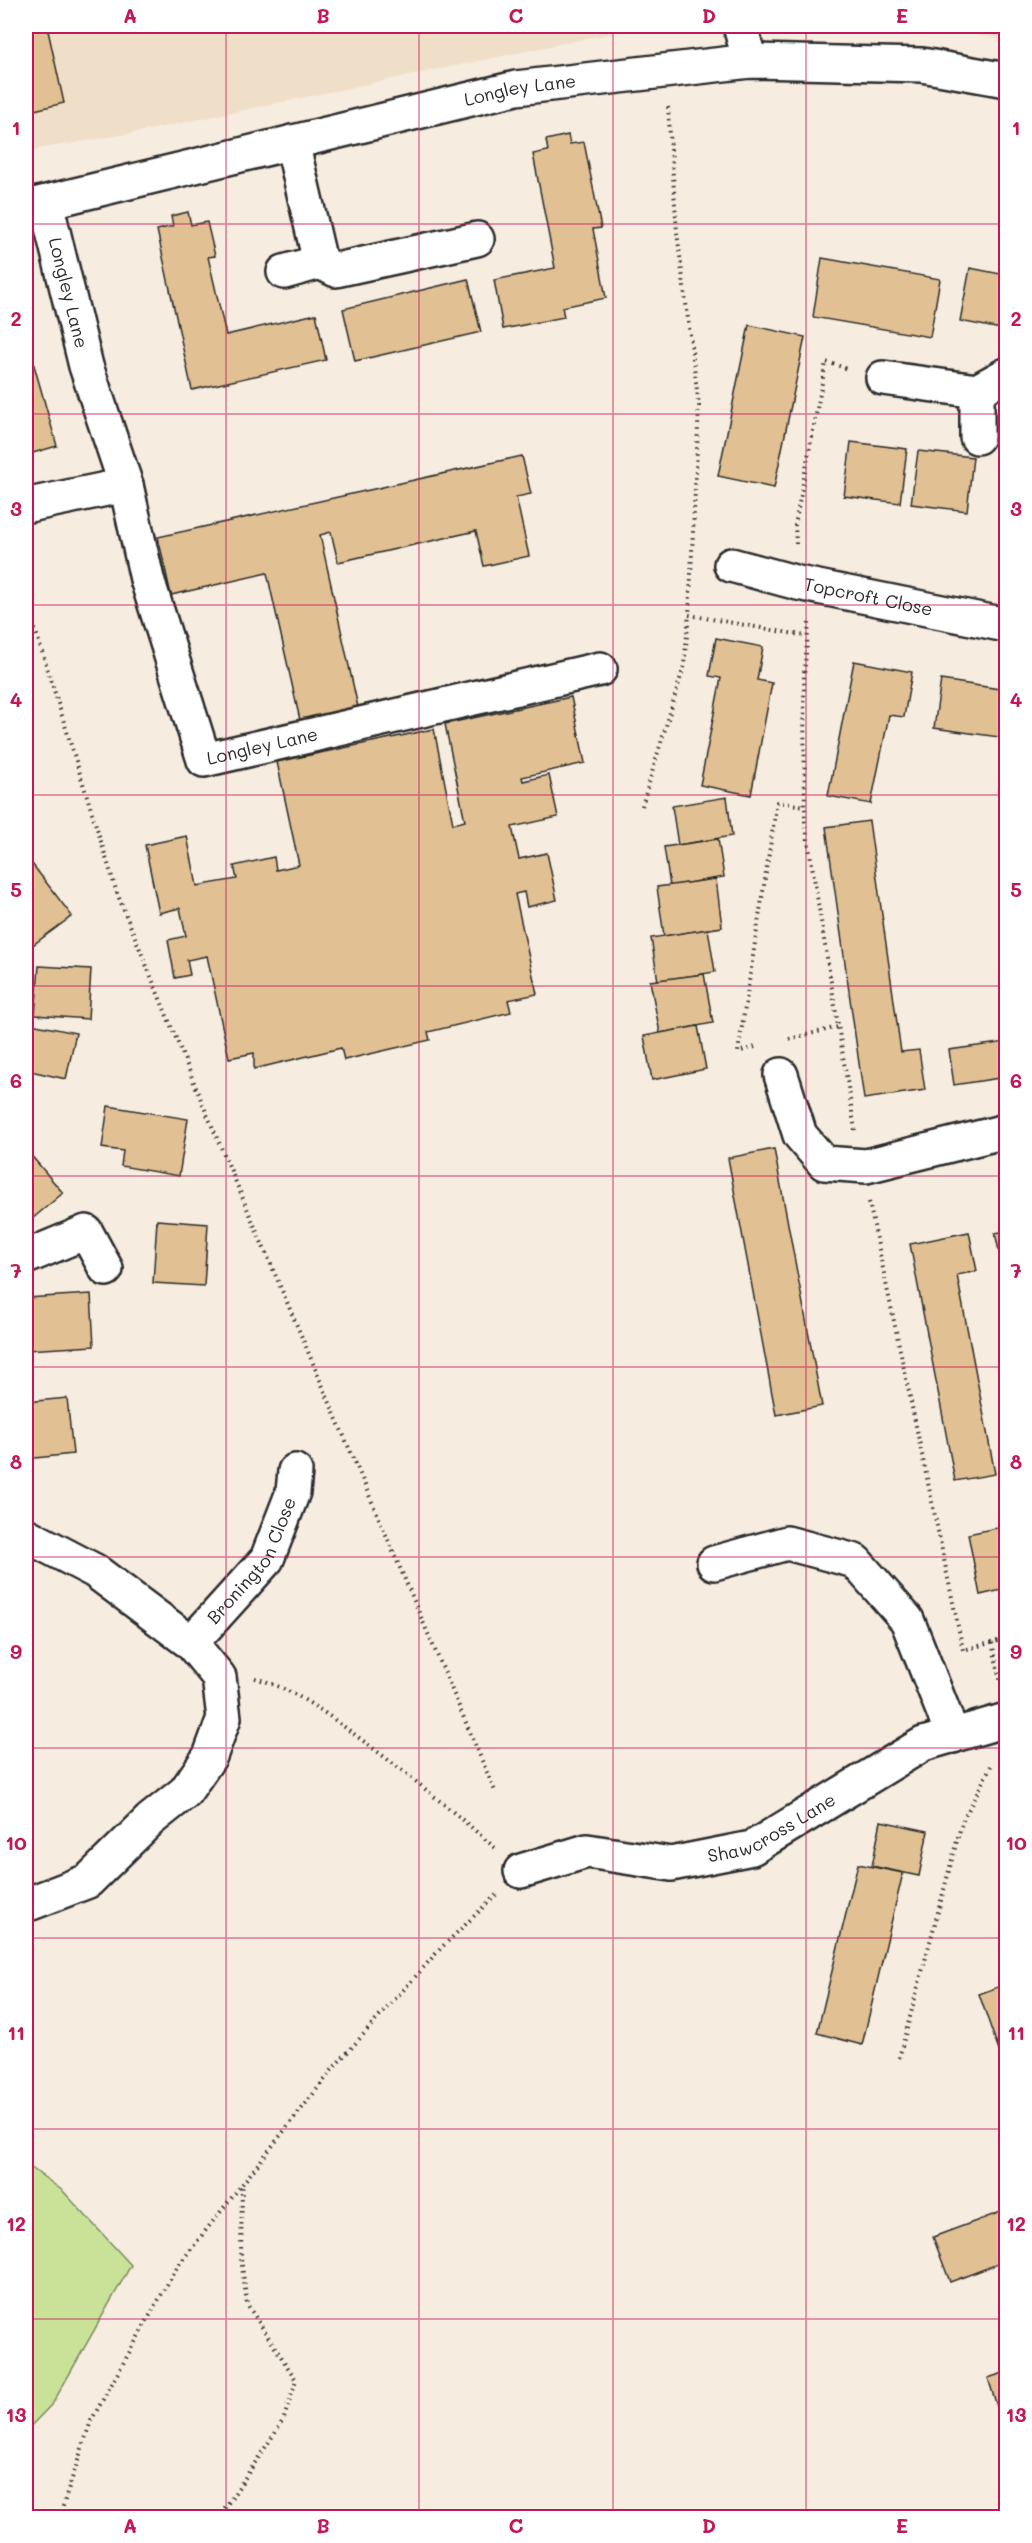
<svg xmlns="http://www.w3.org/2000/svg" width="1032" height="2543" font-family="Mali,sans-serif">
<rect width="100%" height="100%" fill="#f6ecdf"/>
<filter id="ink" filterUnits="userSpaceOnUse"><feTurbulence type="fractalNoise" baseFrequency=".0167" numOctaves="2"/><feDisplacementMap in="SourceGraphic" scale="12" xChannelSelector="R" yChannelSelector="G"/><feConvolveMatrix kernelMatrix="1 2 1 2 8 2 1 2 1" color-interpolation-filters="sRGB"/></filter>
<g filter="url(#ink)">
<g fill="#f0dfc8">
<path d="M26,26H622L613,33L138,132L26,151Z"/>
<path d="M916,26H1006V40L966,33Z"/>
</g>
<path fill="#c9e298" stroke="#7a8662" stroke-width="1.5" d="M26,2164L63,2191L131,2265L53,2403L26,2431Z"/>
<g fill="#e1c093" stroke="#2b2b2b" stroke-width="1.5">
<path d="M26,26H47L64,103L26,112Z"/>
<path d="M568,135L570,144L584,142L601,228L593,229L606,298L562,307L564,317L503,329L494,280L555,268L533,154L548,151L546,140Z"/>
<path d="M188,212L191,225L207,222L215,256L208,257L226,335L316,314L326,360L192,390L157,230L173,226L171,216Z"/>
<path d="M822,258L940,279L930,337L813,317Z"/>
<path d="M970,268L1006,275V330L960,321Z"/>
<path d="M468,279L481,332L355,361L343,309Z"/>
<path d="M749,325L805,337L774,488L718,476Z"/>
<path d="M26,337L57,446L26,455Z"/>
<path d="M851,442L907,449L900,503L844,496Z"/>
<path d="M918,451L973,457L967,511L911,504Z"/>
<path d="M522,456L531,494L516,497L529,556L484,566L476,531L338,562L331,532L320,535L360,716L302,729L267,573L171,595L158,537Z"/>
<path d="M716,638L763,647L757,680L772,683L751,795L700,785L721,678L709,676Z"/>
<path d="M854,661L912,672L904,717L889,715L871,804L828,796Z"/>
<path d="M941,680L1006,690V738L934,728Z"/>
<path d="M571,697L585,763L522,777L523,781L549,775L558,817L512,827L519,859L547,853L557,900L527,907L524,892L515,894L537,994L508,1000L511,1012L428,1032L430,1040L344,1060L341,1048L254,1069V1053L229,1058L207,956L187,960L190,975L175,978L168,940L186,936L180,908L159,913L145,845L187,836L197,886L237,879L234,866L274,857L276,870L299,865L277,762L434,729L453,824L465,821L445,724Z"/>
<path d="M1006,786V847L998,788Z"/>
<path d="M727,797L732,836L678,845L672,806Z"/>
<path d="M869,821L901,1052L919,1050L925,1090L864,1099L826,827Z"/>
<path d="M718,839L724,877L670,886L664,847Z"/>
<path d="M29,860L72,916L26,950V863Z"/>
<path d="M716,879L722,927L664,936L657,887Z"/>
<path d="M708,929L715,972L658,981L651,938Z"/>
<path d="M39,966L91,969L88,1019L35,1015Z"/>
<path d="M704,974L713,1023L660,1033L650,981Z"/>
<path d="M26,1023L76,1033L66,1079L26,1070Z"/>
<path d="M698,1026L706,1069L652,1080L644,1036Z"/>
<path d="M1006,1042V1077L954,1085L949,1050Z"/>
<path d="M108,1106L188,1119L179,1176L121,1166L123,1151L102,1148Z"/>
<path d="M774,1149L822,1406L776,1415L728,1158Z"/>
<path d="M29,1153L63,1193L26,1224V1156Z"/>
<path d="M157,1220L208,1224L204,1286L153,1283Z"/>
<path d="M1006,1231V1272H1004L995,1233Z"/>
<path d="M969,1232L977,1271L957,1275L995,1474L955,1481L910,1244Z"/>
<path d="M91,1294L94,1346L26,1350V1298Z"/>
<path d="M67,1398L73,1454L26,1459V1402Z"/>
<path d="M1006,1526V1589L980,1595L968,1534Z"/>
<path d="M881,1821L928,1831L919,1876L872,1866Z"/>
<path d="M858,1864L903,1873L862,2045L817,2033Z"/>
<path d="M1006,1984V2071L979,1994Z"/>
<path d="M1006,2210V2261L950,2282L933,2237Z"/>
<path d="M1006,2372V2435L988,2378Z"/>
</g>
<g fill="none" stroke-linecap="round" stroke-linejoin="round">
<defs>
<g id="minor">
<path d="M320,262L336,270L477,239"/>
<path d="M284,272L320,262L292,142"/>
<path d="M883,378L977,391L1006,375"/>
<path d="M977,391V437"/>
<path id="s1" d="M126,485L147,579L204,760L600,669"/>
<path d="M29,505L126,485L86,366L46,203"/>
<path id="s2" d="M731,565L798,583L1006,625"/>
<path d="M781,1075L800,1135L824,1163L866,1166L1006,1131"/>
<path d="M26,1257L86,1232L106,1269"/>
<path d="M26,1535L95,1571L191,1643L219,1677L224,1718L210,1756L185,1792L150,1820L88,1881L31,1903L26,1900"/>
<path d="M714,1563L787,1543L855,1561L907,1620L953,1736"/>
<path id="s3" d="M191,1643L267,1559L293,1492L295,1471"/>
<path id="s4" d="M521,1871L587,1851L671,1864L752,1848L923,1744L1006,1720"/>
</g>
<g id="major">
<path d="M740,26L750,61"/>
<path id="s5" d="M26,207L516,88L750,61L922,65L1006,80"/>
</g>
</defs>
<use href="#minor" stroke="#2b2b2b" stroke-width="38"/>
<use href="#major" stroke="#2b2b2b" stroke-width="38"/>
<g stroke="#2b2b2b" stroke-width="4" stroke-dasharray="1.5 4.5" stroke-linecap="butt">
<path d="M668,107L677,232L699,406L689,615L806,636"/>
<path d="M796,544L795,525L826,362L849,369"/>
<path d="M26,600L117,893L206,1112L495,1791"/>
<path d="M809,623L804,674L805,822L855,1130"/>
<path d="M642,806L684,666L689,615"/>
<path d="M789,1039L838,1027"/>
<path d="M755,1047L738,1052L777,802L805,806"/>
<path d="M869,1202L963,1650L1006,1639"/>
<path d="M992,1643L1001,1683"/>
<path d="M255,1678C297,1690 331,1717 366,1743C410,1776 453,1811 495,1848"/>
<path d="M899,2058L962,1822L993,1762"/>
<path d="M59,2518L91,2421L177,2267L336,2065L441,1948L496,1895"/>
<path d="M218,2518L283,2421L296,2380L247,2304L241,2258L242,2183"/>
</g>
<use href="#minor" stroke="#fff" stroke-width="33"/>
<use href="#major" stroke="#fff" stroke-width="33"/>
</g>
</g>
<path fill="none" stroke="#c2185b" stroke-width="1.5" stroke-opacity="0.55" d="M226,26V2518M419,26V2518M613,26V2518M806,26V2518M26,224H1006M26,414H1006M26,605H1006M26,795H1006M26,986H1006M26,1176H1006M26,1367H1006M26,1557H1006M26,1748H1006M26,1938H1006M26,2129H1006M26,2319H1006"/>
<g text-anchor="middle" stroke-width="6" stroke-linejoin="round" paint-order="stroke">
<g font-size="18" fill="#2b2b2b" stroke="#fff">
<text dy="6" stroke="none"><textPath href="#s5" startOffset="508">Longley Lane</textPath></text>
<text transform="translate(68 293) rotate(76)" y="6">Longley Lane</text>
<text dy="6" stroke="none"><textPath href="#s2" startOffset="141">Topcroft Close</textPath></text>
<text dy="6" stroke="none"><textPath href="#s1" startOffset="346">Longley Lane</textPath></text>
<text dy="6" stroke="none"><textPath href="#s3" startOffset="104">Bronington Close</textPath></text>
<text dy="6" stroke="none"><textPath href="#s4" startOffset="262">Shawcross Lane</textPath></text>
</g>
</g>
<rect width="1032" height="2543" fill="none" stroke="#fff" stroke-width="66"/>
<rect x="33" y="33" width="966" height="2477" fill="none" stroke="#c2185b" stroke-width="2"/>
<g font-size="20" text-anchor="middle" font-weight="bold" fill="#c2185b">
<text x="130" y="23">A</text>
<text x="323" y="23">B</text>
<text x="516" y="23">C</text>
<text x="709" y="23">D</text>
<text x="902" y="23">E</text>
<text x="16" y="135">1</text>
<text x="1016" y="135">1</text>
<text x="16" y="326">2</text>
<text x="1016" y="326">2</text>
<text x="16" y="516">3</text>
<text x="1016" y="516">3</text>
<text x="16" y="707">4</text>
<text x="1016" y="707">4</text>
<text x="16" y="897">5</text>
<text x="1016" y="897">5</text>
<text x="16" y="1088">6</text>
<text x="1016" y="1088">6</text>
<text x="16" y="1278">7</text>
<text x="1016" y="1278">7</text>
<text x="16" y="1469">8</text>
<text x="1016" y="1469">8</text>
<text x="16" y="1659">9</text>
<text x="1016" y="1659">9</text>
<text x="16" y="1850">10</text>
<text x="1016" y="1850">10</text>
<text x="16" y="2040">11</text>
<text x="1016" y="2040">11</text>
<text x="16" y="2231">12</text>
<text x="1016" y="2231">12</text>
<text x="16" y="2422">13</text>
<text x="1016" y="2422">13</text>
<text x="130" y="2533">A</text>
<text x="323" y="2533">B</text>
<text x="516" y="2533">C</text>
<text x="709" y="2533">D</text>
<text x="902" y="2533">E</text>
</g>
</svg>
